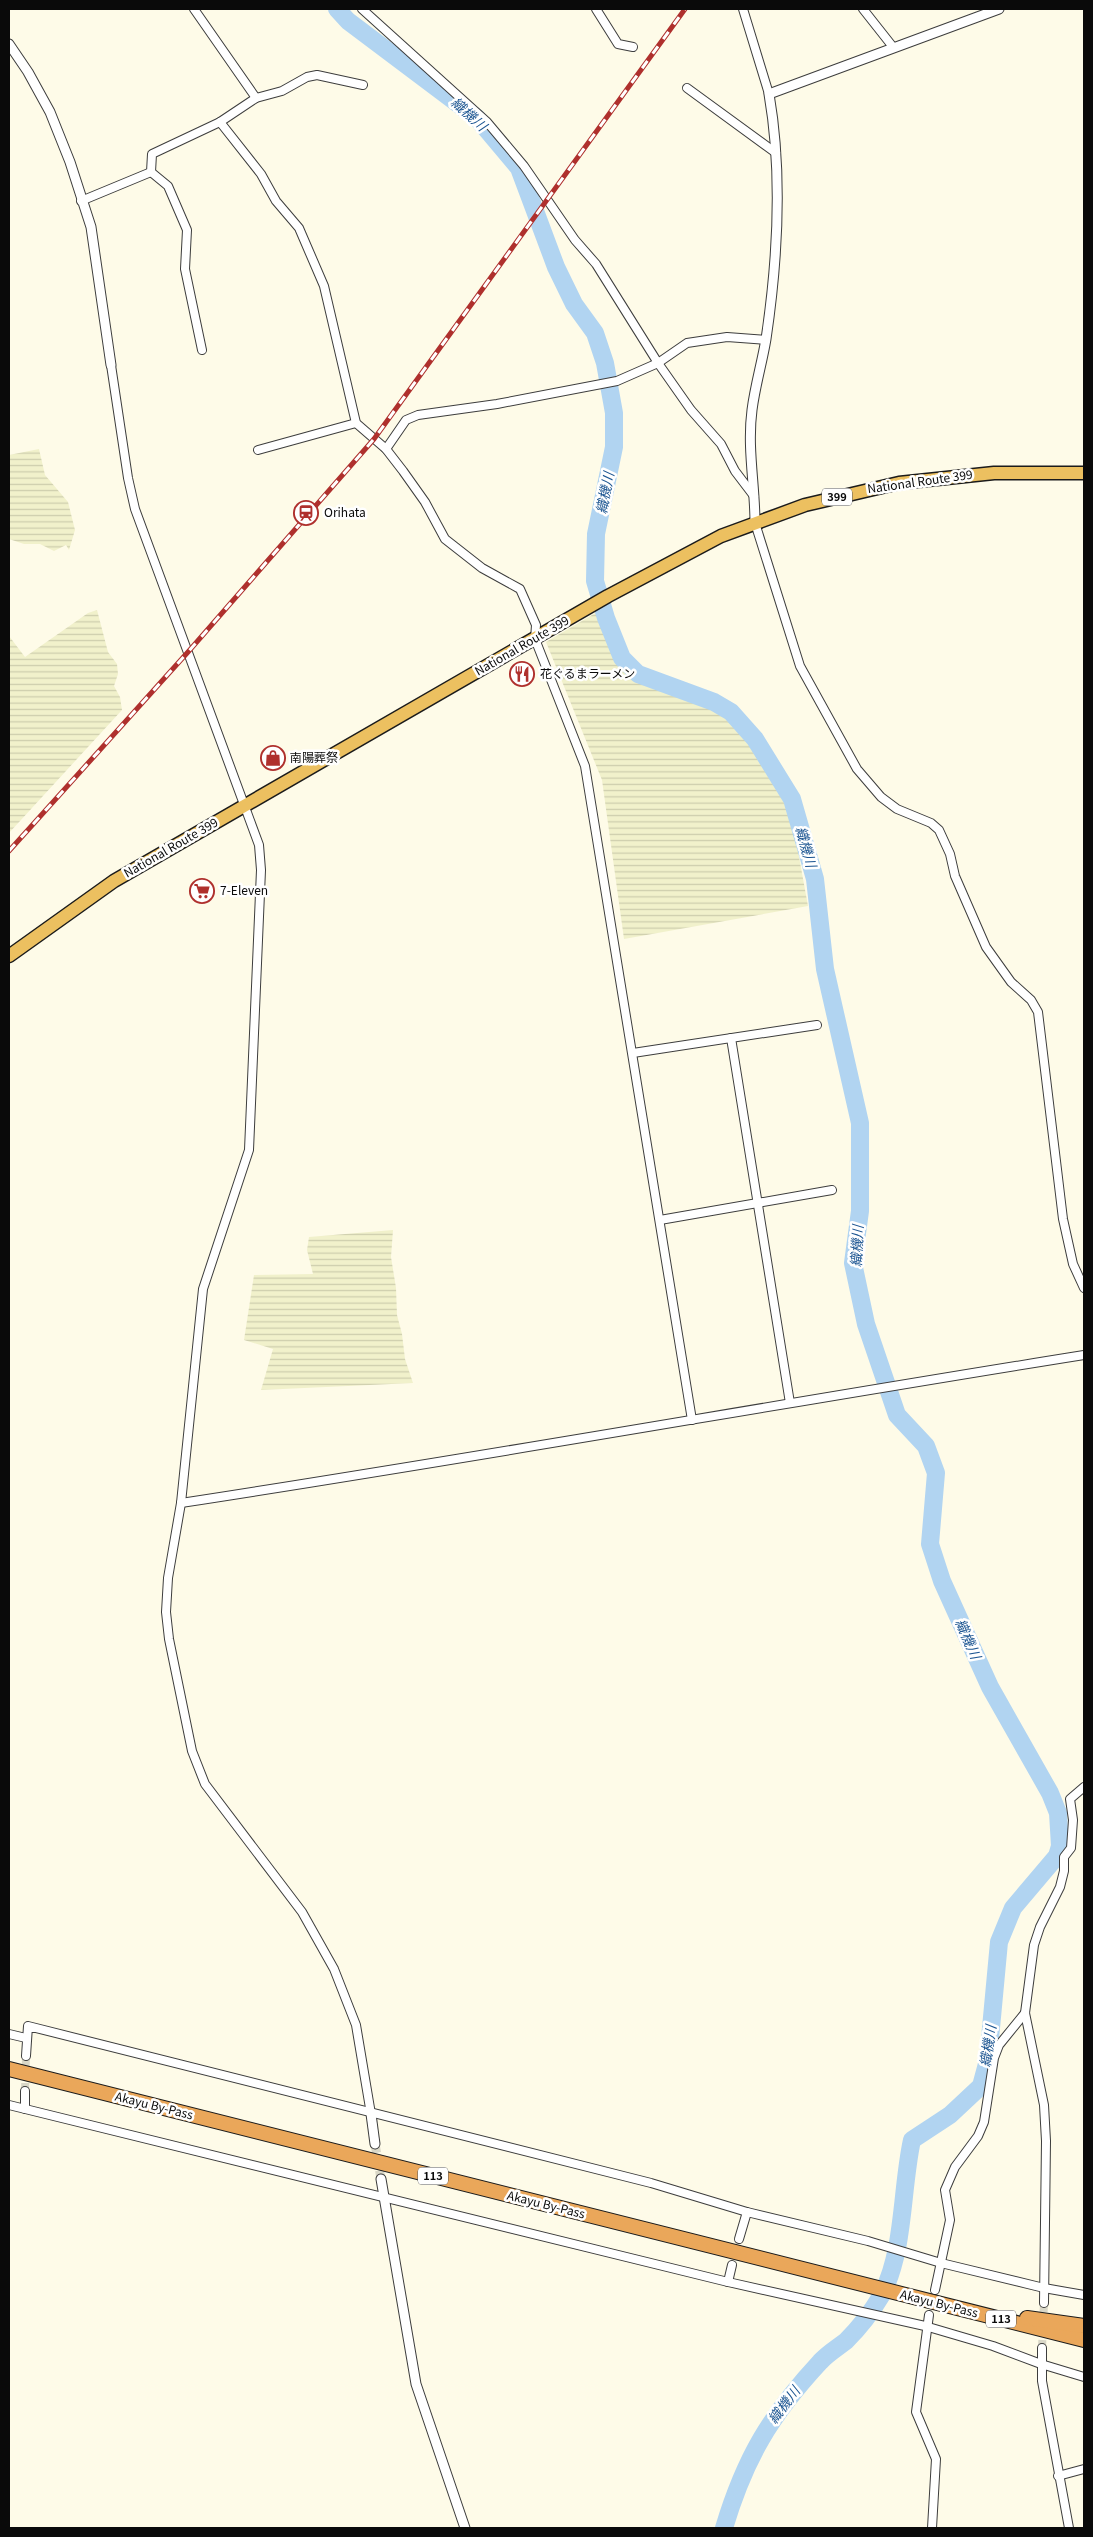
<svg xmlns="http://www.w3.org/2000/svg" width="1093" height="2537" font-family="Georgia,'Noto Sans JP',serif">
<defs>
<pattern id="farmland-rules" width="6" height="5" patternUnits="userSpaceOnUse" patternTransform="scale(1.25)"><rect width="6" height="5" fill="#f1f1cb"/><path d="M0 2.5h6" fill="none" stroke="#cdcdad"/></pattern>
</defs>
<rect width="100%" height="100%" fill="#fefbe8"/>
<g fill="url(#farmland-rules)">
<path d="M39,449L45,475L68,502L75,530L69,550L66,545L54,551L40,544H24L9,539V455Z"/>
<path d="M604,608L632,673L732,719L758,749L787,791L808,906L624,939L602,780L546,642Z"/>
<path d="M97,610L108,652L117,664L118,674L114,686L120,697L122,710L9,833V636L25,657L88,613Z"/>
<path d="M393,1230L391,1257L396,1288L397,1315L402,1334L405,1359L413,1383L261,1390L273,1349L244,1340L254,1275L313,1274L307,1250L309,1237Z"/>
</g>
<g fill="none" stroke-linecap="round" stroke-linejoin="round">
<path stroke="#b1d4f1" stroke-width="18" d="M337,9L348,21L477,118L519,168L556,267L574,304L595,333L605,363L614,413V447L596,534L595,581L606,618L622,658L638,674L714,702L731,712L755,739L792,799L815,879L825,969L860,1123V1211L853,1263L866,1324L897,1415L926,1446L936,1473L930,1544L942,1581L990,1687L1050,1793L1058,1813L1060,1846L1057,1856L1013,1908L999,1942L988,2060L981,2086L950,2115L912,2140C901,2190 905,2251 881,2296C871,2313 860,2327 846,2341C837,2348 827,2354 820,2362C770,2416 745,2458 724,2528"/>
<g stroke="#d9d7c7" stroke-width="8" stroke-dasharray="8 4" stroke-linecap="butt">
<path d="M25,2091L26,2056"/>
<path d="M1042,2348L1044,2303"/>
</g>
<path stroke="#d9d7c7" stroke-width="9" stroke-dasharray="9 4.5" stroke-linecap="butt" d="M375,2144L381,2179"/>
<defs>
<g id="minor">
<path d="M194,9L256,98"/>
<path d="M362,9L487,122L524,166L575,240L596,264L658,363L691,410L721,444L735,471L754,496"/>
<path d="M596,9L618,44L633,47"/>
<path d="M743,9L769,94"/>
<path d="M863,9L893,47"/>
<path d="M687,88L776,153"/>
<path d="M220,122L261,174L276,201L299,228L324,286L356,423L386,449L403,471L425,502L445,539L482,568L520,589L536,625L535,639L585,766L692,1420"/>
<path d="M151,172L168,186L187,230L185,269L202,350"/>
<path d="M81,201L151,172L152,154L220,122L256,98L282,91L307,77L317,75L363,85"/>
<path d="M111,365L128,478L135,509L259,845L261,870L249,1150L203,1289L181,1503L168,1578L166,1612L169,1639L192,1751L205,1784L302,1912L334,1969L356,2025L371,2114"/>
<path d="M386,449L406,420L418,415L497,404L617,381L658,363L687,343L727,337L766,340"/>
<path d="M258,450L356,423"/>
<path d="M755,523L800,666L857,769L881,797L897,809L931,823L939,830L950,854L955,876L986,947L1011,982L1031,1000L1038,1012L1063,1219L1073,1264L1084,1288"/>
<path d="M731,1038L790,1403"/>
<path d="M633,1053L817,1025"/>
<path d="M660,1220L832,1190"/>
<path d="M181,1503C482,1457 783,1403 1084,1355"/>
<path d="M9,2034L26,2038"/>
<path d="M26,2056L28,2026L651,2183L747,2212L868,2241L941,2263L1044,2288L1084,2295"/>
<path d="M25,2091V2109"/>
<path d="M9,2105L728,2282L925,2326L993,2346L1041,2364L1084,2377"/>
<path d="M739,2239L747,2212"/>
<path d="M728,2282L732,2265"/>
<path d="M935,2290L950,2220L945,2190L955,2167L978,2136L984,2122L994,2058L999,2045L1025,2013"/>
<path d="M1044,2303L1046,2141L1044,2105L1025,2013L1034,1945L1040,1927L1060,1887L1064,1871V1857L1071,1848L1073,1820L1070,1799L1084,1787"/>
<path d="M929,2315L916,2412L936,2459L932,2528"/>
<path d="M1042,2348V2381L1069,2528"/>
<path d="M1058,2476L1084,2469"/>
</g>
<g id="tertiary">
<path d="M9,44L28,72L50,112L70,162L91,227L111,365"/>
<path d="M755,523C755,485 747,448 752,410C755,386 762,363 766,339C778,258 783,175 769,94L999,9"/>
<path d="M371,2114L375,2144"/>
<path d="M381,2179L416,2384L465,2528"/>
</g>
<path id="trunk" d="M9,956L114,881L608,596L721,536L805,505L899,483L994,473H1084"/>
<g id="motorway">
<path d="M9,2069L1084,2340"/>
<path d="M1027,2318L1084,2326"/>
</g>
</defs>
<use href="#minor" stroke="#3d3d3d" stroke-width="10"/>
<use href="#tertiary" stroke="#3d3d3d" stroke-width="11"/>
<use href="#trunk" stroke="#1b1b1b" stroke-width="15"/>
<use href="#motorway" stroke="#1b1b1b" stroke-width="16"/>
<use href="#minor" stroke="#fff" stroke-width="8"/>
<use href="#tertiary" stroke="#fff" stroke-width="9"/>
<use href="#trunk" stroke="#ecc060" stroke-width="12"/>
<use href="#motorway" stroke="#eaa75a" stroke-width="14"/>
<defs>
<path id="rail" d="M9,851L188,652L374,439L685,9"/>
</defs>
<use href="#rail" stroke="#af302d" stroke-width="5"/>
<use href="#rail" stroke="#fff" stroke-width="3" stroke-dasharray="9" stroke-linecap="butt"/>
</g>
<defs>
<symbol id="station-ring" viewBox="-11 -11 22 22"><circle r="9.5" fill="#fff" stroke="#af302d" stroke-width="1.5"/><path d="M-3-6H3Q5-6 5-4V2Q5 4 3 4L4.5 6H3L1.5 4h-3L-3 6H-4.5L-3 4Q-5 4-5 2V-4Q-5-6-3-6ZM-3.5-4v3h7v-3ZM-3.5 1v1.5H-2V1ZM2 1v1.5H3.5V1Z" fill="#af302d"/></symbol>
<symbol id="restaurant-ring" viewBox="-11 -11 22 22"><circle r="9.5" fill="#fff" stroke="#af302d" stroke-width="1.5"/><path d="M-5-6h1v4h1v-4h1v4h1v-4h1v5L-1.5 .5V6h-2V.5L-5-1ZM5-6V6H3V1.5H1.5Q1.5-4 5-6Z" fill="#af302d"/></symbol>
<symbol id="shop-ring" viewBox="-11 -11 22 22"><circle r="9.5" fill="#fff" stroke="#af302d" stroke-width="1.5"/><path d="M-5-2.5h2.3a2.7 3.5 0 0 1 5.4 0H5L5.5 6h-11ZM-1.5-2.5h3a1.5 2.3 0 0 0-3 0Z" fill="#af302d"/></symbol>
<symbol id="supermarket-ring" viewBox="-11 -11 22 22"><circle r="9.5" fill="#fff" stroke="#af302d" stroke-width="1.5"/><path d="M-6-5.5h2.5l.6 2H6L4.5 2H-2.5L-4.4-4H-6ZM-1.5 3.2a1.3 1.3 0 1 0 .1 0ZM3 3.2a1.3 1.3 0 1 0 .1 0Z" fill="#af302d"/></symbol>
</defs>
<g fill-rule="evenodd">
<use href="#station-ring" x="292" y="499" width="28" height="28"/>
<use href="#restaurant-ring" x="508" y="660" width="28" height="28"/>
<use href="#shop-ring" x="259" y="744" width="28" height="28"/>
<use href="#supermarket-ring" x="188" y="877" width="28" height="28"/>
</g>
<g text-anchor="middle" stroke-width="5" stroke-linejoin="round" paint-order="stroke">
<g fill="#fff" stroke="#545454" stroke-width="1">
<rect x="822" y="488.5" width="30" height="17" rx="4"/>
<rect x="418" y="2167.5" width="30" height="17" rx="4"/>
<rect x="986" y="2310.5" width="30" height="17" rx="4"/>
</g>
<g font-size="11" font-weight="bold" fill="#0a0a0a">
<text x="837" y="501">399</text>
<text x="433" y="2180">113</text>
<text x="1001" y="2323">113</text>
</g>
<g font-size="12" fill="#0a0a0a" stroke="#fff">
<text transform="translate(920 482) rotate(-8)" y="4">National Route 399</text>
<text transform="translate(522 646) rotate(-30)" y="4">National Route 399</text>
<text transform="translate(171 848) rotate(-30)" y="4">National Route 399</text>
<text transform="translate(154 2106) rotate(14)" y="4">Akayu By-Pass</text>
<text transform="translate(546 2205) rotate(14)" y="4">Akayu By-Pass</text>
<text transform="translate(939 2304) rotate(14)" y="4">Akayu By-Pass</text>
</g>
<g font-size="12" fill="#0a0a0a" stroke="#fff" text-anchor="start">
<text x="324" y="517">Orihata</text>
<text x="540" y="678">花ぐるまラーメン</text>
<text x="290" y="762">南陽葬祭</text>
<text x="220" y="895">7-Eleven</text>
</g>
<g font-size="14" font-style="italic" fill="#1d5692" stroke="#fff">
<text transform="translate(469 114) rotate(42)" y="5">織機川</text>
<text transform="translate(605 493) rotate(-79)" y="5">織機川</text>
<text transform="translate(806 847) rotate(74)" y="5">織機川</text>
<text transform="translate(857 1246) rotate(-87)" y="5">織機川</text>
<text transform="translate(968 1639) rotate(66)" y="5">織機川</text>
<text transform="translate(988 2046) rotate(-82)" y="5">織機川</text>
<text transform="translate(784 2405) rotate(-53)" y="5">織機川</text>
</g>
</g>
<rect width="1093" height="2537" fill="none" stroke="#0a0a0a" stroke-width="20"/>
</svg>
